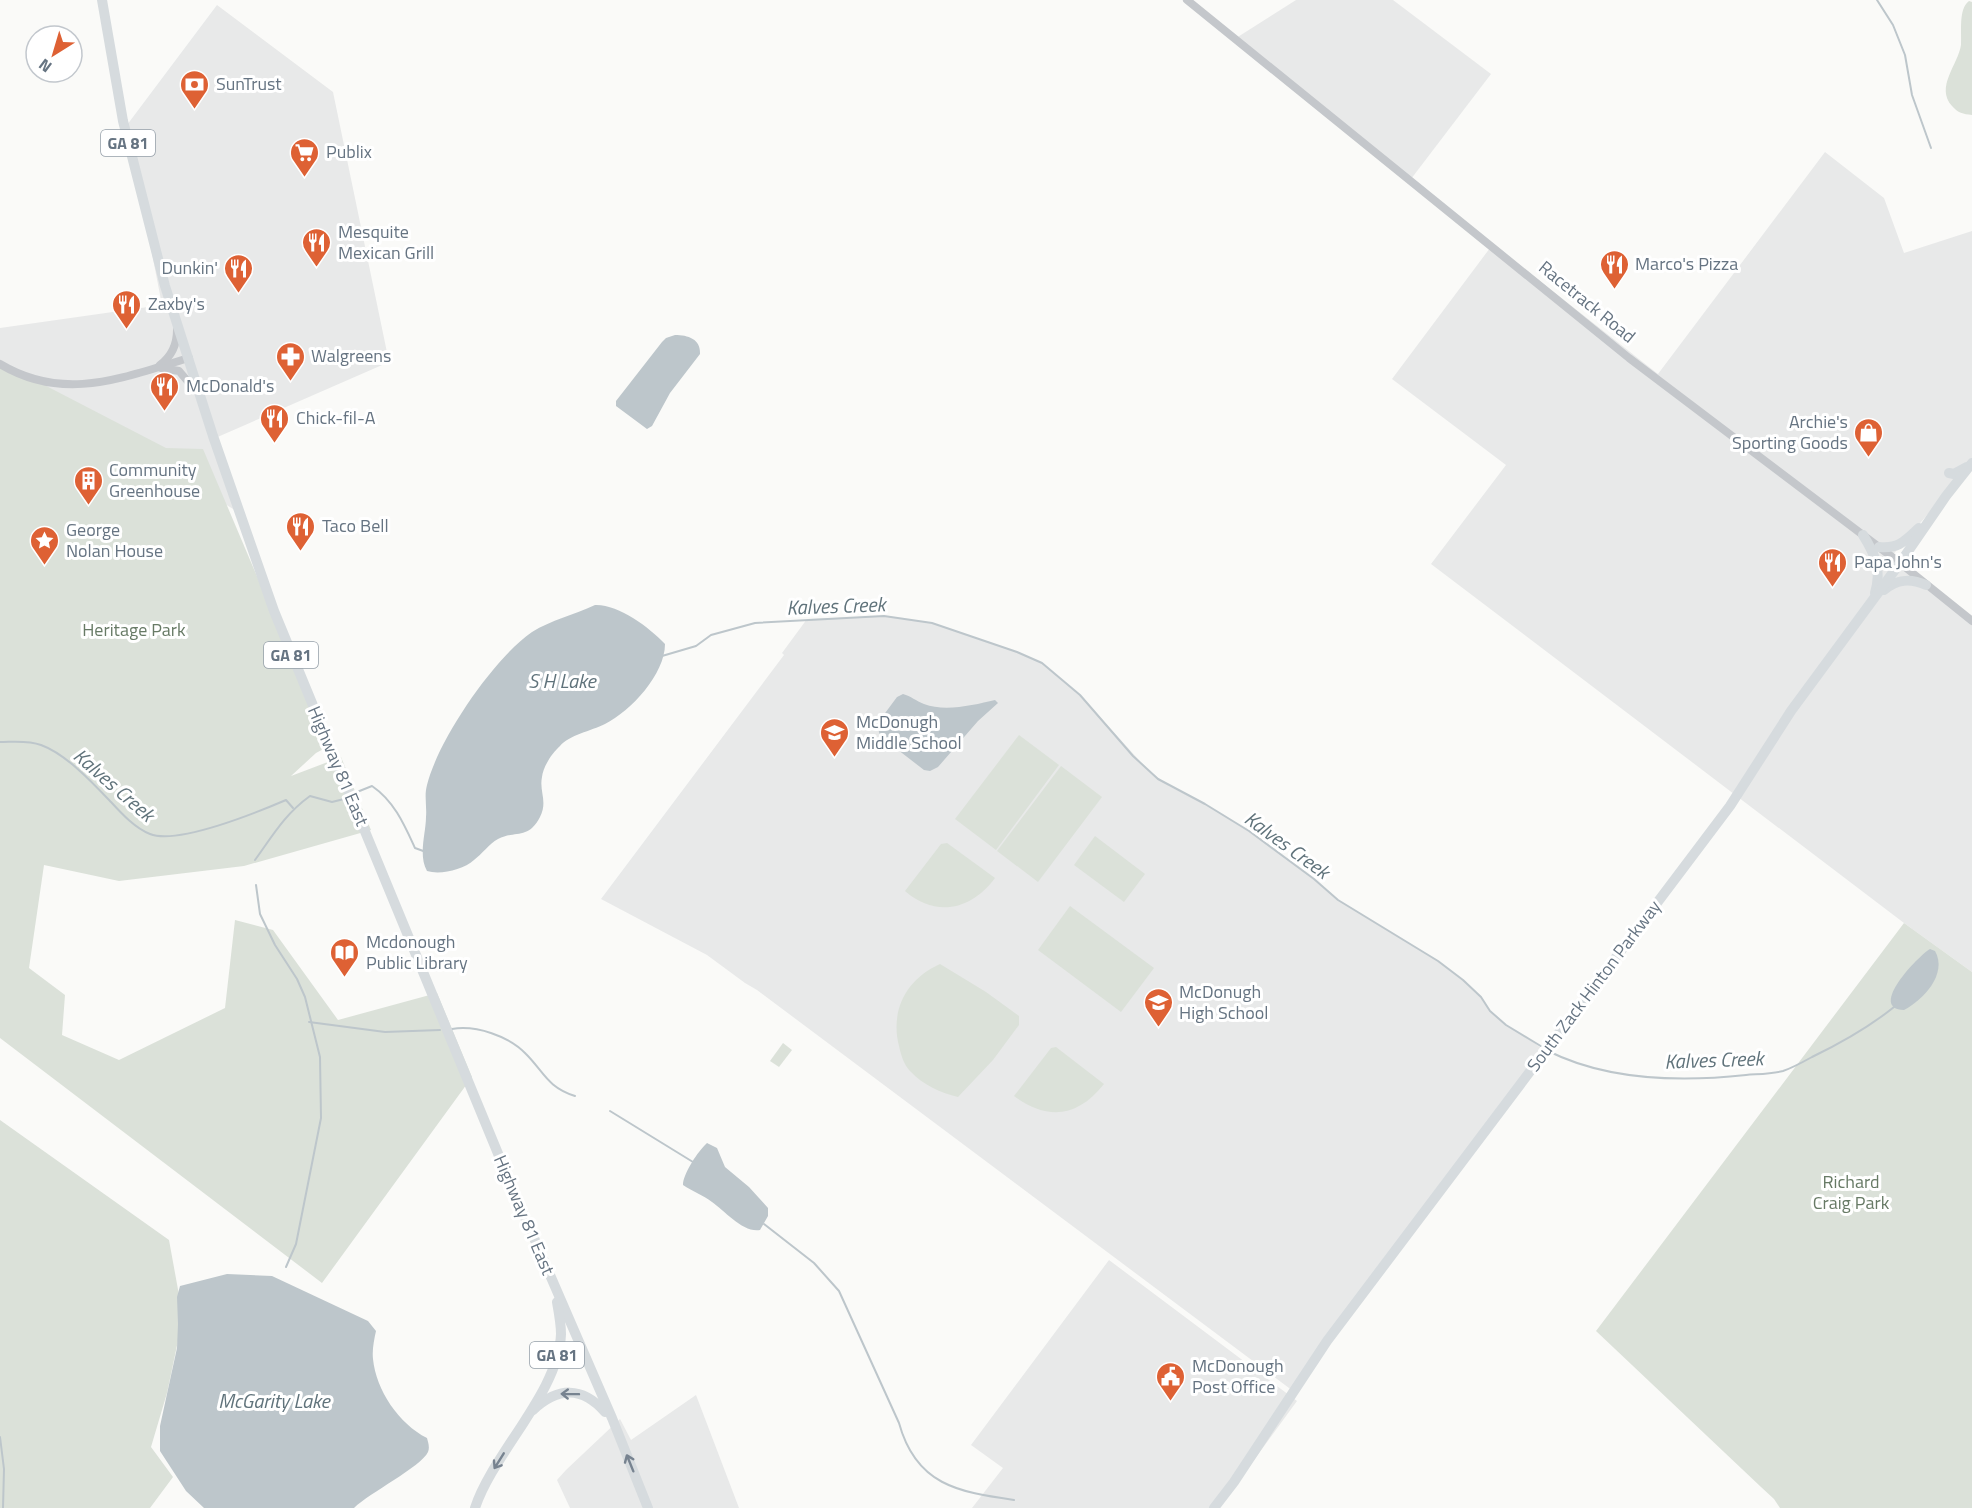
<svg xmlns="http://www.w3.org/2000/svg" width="1972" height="1508" font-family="'Titillium Web',sans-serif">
<rect width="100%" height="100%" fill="#fafaf8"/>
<g fill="#e8e9e9">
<path d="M1296,0H1393L1491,74L1411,179L1233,40Z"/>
<path d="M217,5L333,92L389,362L213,439L243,515L0,367V328L162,305L127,125Z"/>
<path d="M1825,152L1884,198L1904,253L1972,231V463L1890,558L1972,623V972L1904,923L1431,564L1506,465L1392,379L1493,244L1658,374Z"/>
<path d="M884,616L932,623L1017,652L1042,663L1080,695L1148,770L1169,786L1205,804L1249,831L1314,879L1338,900L1438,961L1463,980L1481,997L1490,1011L1506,1025L1529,1039L1545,1051L1293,1391L757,990L745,983L707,955L601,899L784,655L782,653L807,619Z"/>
<path d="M1109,1260L1297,1401L1219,1508H972L1003,1468L971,1445Z"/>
<path d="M696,1395L739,1508H570L557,1480L566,1470L620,1419L631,1440Z"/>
</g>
<g fill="#dbe1d9">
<path d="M1969,1L1972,2V115C1963,114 1958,113 1952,106C1935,87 1958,65 1961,45C1962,33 1958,9 1969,1Z"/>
<path d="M0,362L166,448L203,449L329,746L316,753L291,776L341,757L371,830L244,866L119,881L44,865L29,968L65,995L62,1035L119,1060L225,1008L235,920L273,930L338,1020L437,993L472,1077L322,1283L0,1038Z"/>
<path d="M1019,735L1059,765L996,850L955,819Z"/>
<path d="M1061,766L1102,797L1038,882L997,851Z"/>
<path d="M1095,836L1145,874L1124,902L1074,865Z"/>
<path d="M947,843L995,878C971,910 936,918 905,891L941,844Z"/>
<path d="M1070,906L1154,968L1121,1012L1038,950Z"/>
<path d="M1904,923L1972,972V1508H1780L1774,1499L1761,1487L1596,1331Z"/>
<path d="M940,964L986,992L1019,1016V1025L993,1060L958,1097C941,1093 923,1085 910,1071C904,1065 901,1055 899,1046C890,1011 906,979 940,964Z"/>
<path d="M783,1043L792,1050L779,1067L770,1061Z"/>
<path d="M1056,1047L1104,1084C1078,1117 1048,1121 1014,1096L1051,1048Z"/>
<path d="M0,1120L169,1240L183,1317L167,1393L151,1447L173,1477L150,1508H0Z"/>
</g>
<g fill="#bdc6cb">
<path d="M675,335C688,335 701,339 700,354L670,393L652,426L647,429L616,406V401L662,342L666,338Z"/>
<path d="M595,605C618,604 649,627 665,644C665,674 631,711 605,724C591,731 569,735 560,746C552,753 543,767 542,777C539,792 548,801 540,817C528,840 516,830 498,839C489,844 482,854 474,860C463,870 440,875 427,871C418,855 426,833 426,817C427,806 424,796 427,785C438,740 494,658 532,632C551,620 574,615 595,605Z"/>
<path d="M903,694C911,696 916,701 924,704C945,712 974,705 995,700L998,703L978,721L938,767L930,771L924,770L880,736L877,724L897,697Z"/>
<path d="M1930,949L1935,951C1948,974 1923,1000 1904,1010C1867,1009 1918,956 1930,949Z"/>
<path d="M707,1143L717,1148L725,1167L749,1187L768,1208V1216L760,1230C743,1233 725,1211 712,1202C703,1195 692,1191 683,1185C683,1174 698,1151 707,1143Z"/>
<path d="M227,1274L272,1276L368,1321L376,1331C374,1340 372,1350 373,1359C376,1390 399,1424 427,1438C428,1442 430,1447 428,1452C421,1467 369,1493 354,1508H204L186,1491L160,1451V1426L177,1348L178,1324L177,1297L180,1286Z"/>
</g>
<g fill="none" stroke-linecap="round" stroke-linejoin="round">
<g stroke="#bdc6cb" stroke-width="2">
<path d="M1877,0L1893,25L1905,55L1912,95L1931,148"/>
<path d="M662,656L696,646L711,635L755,623L884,616L932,623L1017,652L1042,663L1080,695L1133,756L1158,779L1205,804L1249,831L1314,879L1338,900L1438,961L1463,980L1481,997L1490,1011L1506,1025L1544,1048"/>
<path d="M0,742C13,742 28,740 41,745C66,754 93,783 111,802C122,814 135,828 150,834C178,845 258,812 286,800L293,808"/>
<path d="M357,792L372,786C394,801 404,824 415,848L426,852"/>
<path d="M255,860C273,835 285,814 310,796L332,802L344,799"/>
<path d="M256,885L260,914L275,945L297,979L305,997L320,1057L321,1118L296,1244L286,1267"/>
<path d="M309,1022L385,1032L440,1030"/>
<path d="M452,1029C476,1025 509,1036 526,1054C544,1072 547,1087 575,1096"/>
<path d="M1548,1051C1608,1081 1682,1082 1746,1075C1758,1074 1771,1074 1783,1071C1792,1068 1803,1062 1812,1057C1841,1043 1868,1028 1894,1007"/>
<path d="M610,1111L693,1162"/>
<path d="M764,1224L814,1263L839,1291L899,1423C916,1485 958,1492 1014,1500"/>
<path d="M0,1437L4,1469L3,1508"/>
</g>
<g stroke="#c4c7cb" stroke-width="8">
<path d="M1187,0L1629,358L1900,563L1972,621"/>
<path d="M0,364C65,403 123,377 189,358"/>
<path d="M160,365C172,356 177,345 177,330"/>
<path d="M161,368L179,371L196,391"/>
</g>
<g stroke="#d6dbde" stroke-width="10">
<path d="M102,0L123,121L165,286L213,436L274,611L511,1185L612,1418L648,1508"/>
<path d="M1949,473L1954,474L1967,467"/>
<path d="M1863,535C1875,554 1882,570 1875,593"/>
<path d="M1879,547C1899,549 1905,541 1919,528"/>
<path d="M1884,590C1897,579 1910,578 1926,585"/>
<path d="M533,1410C558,1387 582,1386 605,1412"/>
<path d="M475,1508C493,1453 559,1392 561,1334C561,1324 559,1313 557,1302"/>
<path d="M1214,1508L1234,1482L1327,1341L1730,806L1791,711L1900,563L1946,496L1972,463"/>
</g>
</g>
<defs><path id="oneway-shaft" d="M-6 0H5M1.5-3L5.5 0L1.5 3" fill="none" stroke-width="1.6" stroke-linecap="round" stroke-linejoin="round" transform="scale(1.5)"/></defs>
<g stroke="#778390">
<use href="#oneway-shaft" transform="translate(570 1394) rotate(-179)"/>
<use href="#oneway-shaft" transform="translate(499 1461) rotate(122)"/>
<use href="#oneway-shaft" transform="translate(630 1463) rotate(-112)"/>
</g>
<defs>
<symbol id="bank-pin" viewBox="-11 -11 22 30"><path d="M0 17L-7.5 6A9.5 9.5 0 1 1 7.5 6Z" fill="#de6134" stroke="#fff"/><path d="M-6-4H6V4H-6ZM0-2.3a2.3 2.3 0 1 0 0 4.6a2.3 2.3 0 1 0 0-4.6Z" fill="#fff"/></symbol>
<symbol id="supermarket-pin" viewBox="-11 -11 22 30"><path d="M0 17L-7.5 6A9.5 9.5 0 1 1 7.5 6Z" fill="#de6134" stroke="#fff"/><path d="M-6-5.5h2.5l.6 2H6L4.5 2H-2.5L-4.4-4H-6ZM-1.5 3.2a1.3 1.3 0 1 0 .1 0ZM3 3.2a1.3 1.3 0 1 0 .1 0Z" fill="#fff"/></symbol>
<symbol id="restaurant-pin" viewBox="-11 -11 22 30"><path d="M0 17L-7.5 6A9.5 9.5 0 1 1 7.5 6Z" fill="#de6134" stroke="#fff"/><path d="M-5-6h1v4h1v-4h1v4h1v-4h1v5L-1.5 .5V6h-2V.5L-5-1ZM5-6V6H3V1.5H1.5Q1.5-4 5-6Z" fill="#fff"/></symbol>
<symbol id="pharmacy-pin" viewBox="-11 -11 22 30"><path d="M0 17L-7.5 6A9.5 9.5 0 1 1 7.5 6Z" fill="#de6134" stroke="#fff"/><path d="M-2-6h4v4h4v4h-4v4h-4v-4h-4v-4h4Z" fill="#fff"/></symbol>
<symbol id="shop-pin" viewBox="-11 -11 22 30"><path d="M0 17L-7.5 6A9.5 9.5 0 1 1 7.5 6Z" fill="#de6134" stroke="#fff"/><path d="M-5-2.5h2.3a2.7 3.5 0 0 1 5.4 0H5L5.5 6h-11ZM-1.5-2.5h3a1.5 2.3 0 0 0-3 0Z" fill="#fff"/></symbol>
<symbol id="building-pin" viewBox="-11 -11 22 30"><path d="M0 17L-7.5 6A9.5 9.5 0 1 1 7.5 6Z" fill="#de6134" stroke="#fff"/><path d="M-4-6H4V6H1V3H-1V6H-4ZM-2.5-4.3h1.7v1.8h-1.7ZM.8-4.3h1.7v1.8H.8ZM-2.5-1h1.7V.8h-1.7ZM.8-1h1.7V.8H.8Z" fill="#fff"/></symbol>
<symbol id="sight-pin" viewBox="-11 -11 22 30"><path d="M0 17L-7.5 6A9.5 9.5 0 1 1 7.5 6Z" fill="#de6134" stroke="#fff"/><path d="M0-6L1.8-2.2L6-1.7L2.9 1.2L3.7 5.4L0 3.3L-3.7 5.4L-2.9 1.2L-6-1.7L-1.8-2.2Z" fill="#fff"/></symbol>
<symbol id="school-pin" viewBox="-11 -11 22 30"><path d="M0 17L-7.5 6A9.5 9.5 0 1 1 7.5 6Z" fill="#de6134" stroke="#fff"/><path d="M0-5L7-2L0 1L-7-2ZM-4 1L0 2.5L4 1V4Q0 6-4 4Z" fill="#fff"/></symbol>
<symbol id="library-pin" viewBox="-11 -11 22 30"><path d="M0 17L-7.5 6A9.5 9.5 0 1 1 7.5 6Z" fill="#de6134" stroke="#fff"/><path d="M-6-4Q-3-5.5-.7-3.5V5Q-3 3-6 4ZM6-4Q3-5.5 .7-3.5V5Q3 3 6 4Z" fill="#fff"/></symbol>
<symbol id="civic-pin" viewBox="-11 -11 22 30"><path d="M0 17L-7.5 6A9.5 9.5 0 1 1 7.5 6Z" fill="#de6134" stroke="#fff"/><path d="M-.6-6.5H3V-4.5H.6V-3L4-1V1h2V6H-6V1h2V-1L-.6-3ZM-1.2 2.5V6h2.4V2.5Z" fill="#fff"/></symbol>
</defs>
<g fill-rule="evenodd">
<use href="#bank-pin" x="178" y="68" width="33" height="45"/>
<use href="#supermarket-pin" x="288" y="136" width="33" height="45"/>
<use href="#restaurant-pin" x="300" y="226" width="33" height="45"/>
<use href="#restaurant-pin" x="1598" y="248" width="33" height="45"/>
<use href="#restaurant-pin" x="222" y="252" width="33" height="45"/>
<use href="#restaurant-pin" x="110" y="288" width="33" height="45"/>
<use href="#pharmacy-pin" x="274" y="340" width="33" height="45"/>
<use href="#restaurant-pin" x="148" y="370" width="33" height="45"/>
<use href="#restaurant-pin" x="258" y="402" width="33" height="45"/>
<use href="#shop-pin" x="1852" y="416" width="33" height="45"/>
<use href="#building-pin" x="72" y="464" width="33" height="45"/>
<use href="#restaurant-pin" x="284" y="510" width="33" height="45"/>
<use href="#sight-pin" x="28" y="524" width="33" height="45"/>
<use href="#restaurant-pin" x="1816" y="546" width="33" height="45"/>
<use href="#school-pin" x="818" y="716" width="33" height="45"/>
<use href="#library-pin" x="328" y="936" width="33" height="45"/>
<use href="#school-pin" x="1142" y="986" width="33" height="45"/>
<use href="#civic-pin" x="1154" y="1360" width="33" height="45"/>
</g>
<g text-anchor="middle" stroke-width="6" stroke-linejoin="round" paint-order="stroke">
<g fill="#fff" stroke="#949ea8" stroke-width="1.5">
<rect x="101" y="130" width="54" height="26" rx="4.5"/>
<rect x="264" y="642" width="54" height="26" rx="4.5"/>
<rect x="530" y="1342" width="54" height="26" rx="4.5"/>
</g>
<g font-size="16" font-weight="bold" fill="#667482">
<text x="128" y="149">GA 81</text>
<text x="291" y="661">GA 81</text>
<text x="557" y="1361">GA 81</text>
</g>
<g font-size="18" fill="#667482" stroke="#fff" text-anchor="start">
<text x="216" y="90">SunTrust</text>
<text x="326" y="158">Publix</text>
<text x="338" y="238">Mesquite<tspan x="338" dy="21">Mexican Grill</tspan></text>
<text x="1635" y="270">Marco's Pizza</text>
<text x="218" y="274" text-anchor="end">Dunkin'</text>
<text x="148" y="310">Zaxby's</text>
<text x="311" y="362">Walgreens</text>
<text x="186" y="392">McDonald's</text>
<text x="296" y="424">Chick-fil-A</text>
<text x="1848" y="428" text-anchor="end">Archie's<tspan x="1848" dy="21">Sporting Goods</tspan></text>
<text x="109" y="476">Community<tspan x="109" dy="21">Greenhouse</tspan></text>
<text x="322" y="532">Taco Bell</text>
<text x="66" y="536">George<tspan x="66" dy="21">Nolan House</tspan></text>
<text x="1854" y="568">Papa John's</text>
<text x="856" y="728">McDonugh<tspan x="856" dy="21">Middle School</tspan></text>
<text x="366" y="948">Mcdonough<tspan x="366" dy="21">Public Library</tspan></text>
<text x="1179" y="998">McDonugh<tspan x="1179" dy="21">High School</tspan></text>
<text x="1192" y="1372">McDonough<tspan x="1192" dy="21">Post Office</tspan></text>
</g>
<g font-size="18" fill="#667482" stroke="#fff">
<text transform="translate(1587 302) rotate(39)" y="6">Racetrack Road</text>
<text transform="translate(338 766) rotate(67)" y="6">Highway 81 East</text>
<text transform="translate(1594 986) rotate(-53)" y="6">South Zack Hinton Parkway</text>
<text transform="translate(524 1215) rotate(67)" y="6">Highway 81 East</text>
</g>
<g font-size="18" fill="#677a65" stroke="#fff">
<text x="134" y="636">Heritage Park</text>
<text x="1851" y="1188">Richard<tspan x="1851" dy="21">Craig Park</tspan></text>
</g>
<g font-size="20" font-style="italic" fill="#60737b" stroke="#fff">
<text transform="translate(836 606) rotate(-2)" y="7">Kalves Creek</text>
<text x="562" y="688">S H Lake</text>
<text transform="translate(114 785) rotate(41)" y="7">Kalves Creek</text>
<text transform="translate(1287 845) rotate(36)" y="7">Kalves Creek</text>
<text transform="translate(1714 1060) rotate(-2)" y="7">Kalves Creek</text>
<text x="274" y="1408">McGarity Lake</text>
</g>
</g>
<g transform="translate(54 54) rotate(217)"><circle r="28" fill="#ffffff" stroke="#c2c7cd" stroke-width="1.5"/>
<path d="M0-4.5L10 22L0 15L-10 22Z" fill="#de6134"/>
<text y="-9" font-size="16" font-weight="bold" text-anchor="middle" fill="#667482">N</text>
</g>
</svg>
